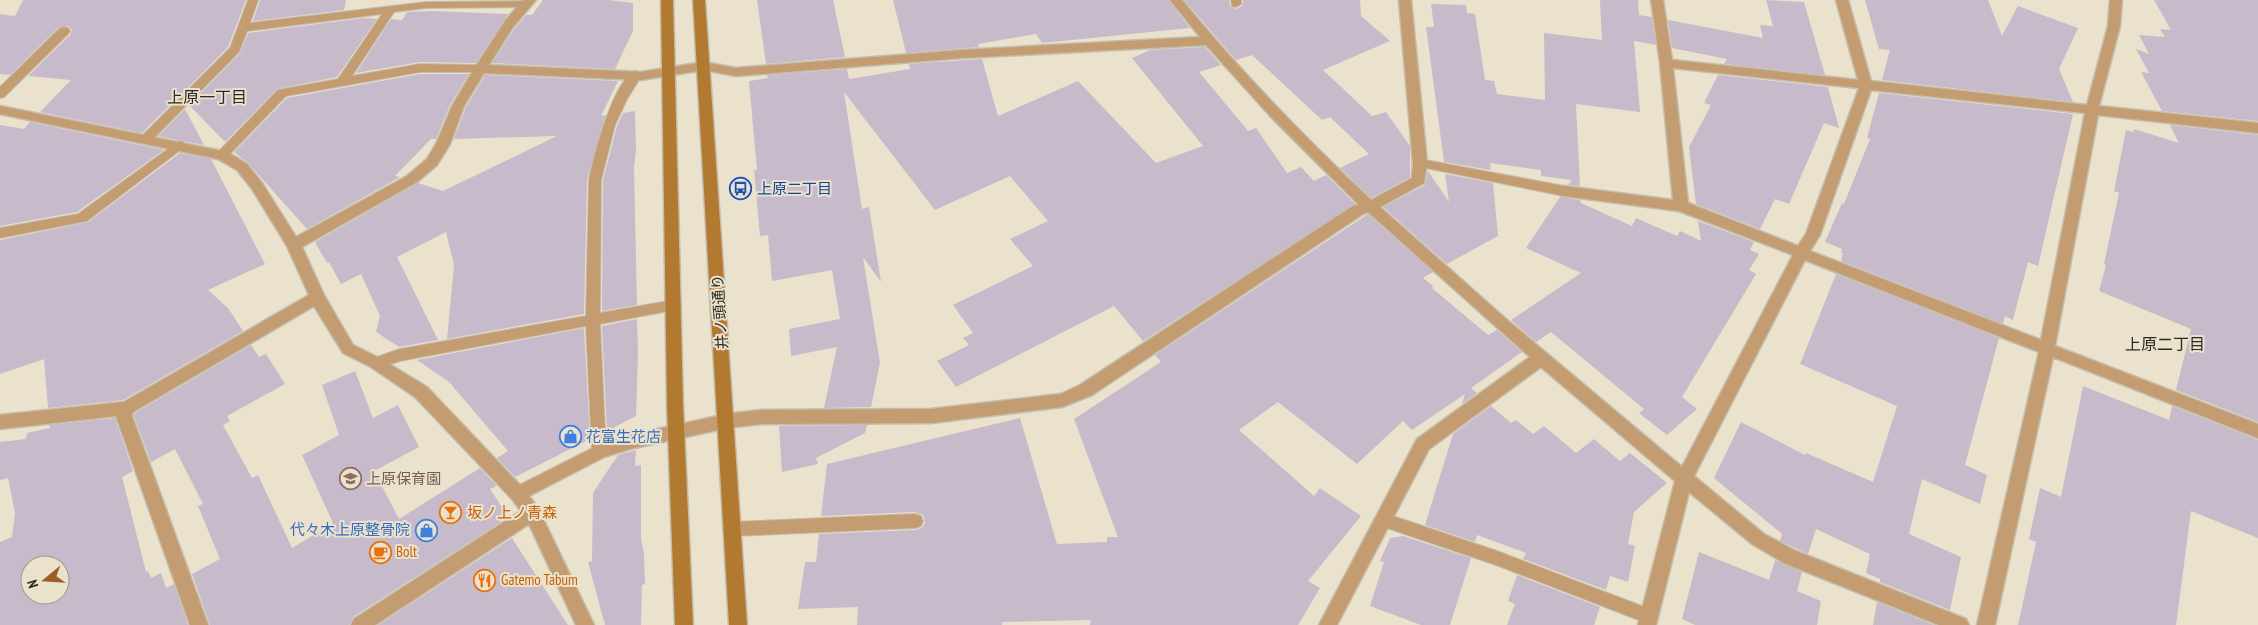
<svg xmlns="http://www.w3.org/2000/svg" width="2258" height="625" font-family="'PT Sans Narrow','Noto Sans JP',sans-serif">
<rect width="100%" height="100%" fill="#ebe2ce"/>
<g fill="#c7bacb" fill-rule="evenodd">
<path d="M23,0H246L228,47L180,96L175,91L178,97L142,133L40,112L71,80L28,76L70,35L72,30L68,26L59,27L10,75L0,74V14L15,16Z"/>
<path d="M260,0H346L344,10L253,21Z"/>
<path d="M543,0H608L633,3V31L615,69L492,63L515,28L526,15H532Z"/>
<path d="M757,0H833L845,57L766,64Z"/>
<path d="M893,0H1168L1190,28L1042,43L1036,34L978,44L979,47L906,53Z"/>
<path d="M1184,0H1229L1230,6L1236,9L1242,6L1243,0H1360L1361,16L1390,41L1323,70L1372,116L1386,112L1410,146V177L1371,198L1340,168L1369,154L1330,117L1322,120L1252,55L1236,60Z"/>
<path d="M1600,0H1638L1639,15L1652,17L1656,45L1634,41L1640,112L1576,104L1580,186L1568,185L1572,180L1541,176V170L1490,163L1491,170L1444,162L1426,27H1434L1431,4L1466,5L1467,13L1475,14L1485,80L1494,81L1497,94L1545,100L1544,33L1602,40Z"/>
<path d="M1766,0L1804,2L1825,75L1724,64L1727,59L1672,48L1668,20L1763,38L1760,25L1773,26Z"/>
<path d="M1865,0H1988L2002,36L2018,6L2078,28L2059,69L2073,102L1882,80L1890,50L1879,49Z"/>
<path d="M2154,0H2258V121L2162,111L2141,72L2149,73L2136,49L2149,54L2139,35L2165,37L2160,29L2171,30Z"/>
<path d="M432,11L508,14L476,63L420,62L356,73L391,19L402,20L407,12Z"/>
<path d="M364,18L377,19L337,77L277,89L225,142L189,105L240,53L248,33Z"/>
<path d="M1205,47L1221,65L1199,72L1248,131L1256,128L1287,173L1301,167L1314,181L1326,175L1355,204L1143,341L1114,306L956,387L937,361L969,345L963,338L973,333L953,305L1033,266L1010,239L1048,221L1010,176L935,210L844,92L862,209L869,207L881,282L863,257L880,363L871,407L824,408L837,347L791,356L789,329L840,319L832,270L772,281L768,235L760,236L754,170H757L749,81L768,78L767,75L847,69L849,79L910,69L909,64L982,59L998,116L1078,81L1156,163L1203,146L1132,58L1150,50Z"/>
<path d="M420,74H469L450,105L436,139H431L395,176L400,177L307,229L248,163L234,152L287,98Z"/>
<path d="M485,75L618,81L601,116L606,115L587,180L584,314L447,339L454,265L446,232L397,257L438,340L399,347L376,332L380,316L361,274L341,284L329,262L327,263L315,242L418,183L443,191L557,136L454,139L466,107Z"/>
<path d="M1718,75L1828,87L1839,128L1824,123L1789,204L1775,199L1760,229L1696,204L1689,147L1711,105L1704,103Z"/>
<path d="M1879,93L2073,114L2038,266L2028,262L2013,320L2005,316L2003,324L1841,261L1843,254L1841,253L1842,249L1825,242L1842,203L1844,204L1870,139L1867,138Z"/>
<path d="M185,109L204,145L158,136Z"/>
<path d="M635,111L636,149L634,168L637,305L602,311L603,180L617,126L623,113Z"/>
<path d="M30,122L164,150L77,212L0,226V125L24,129Z"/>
<path d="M2170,125L2258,135V422L2176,390L2191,329L2099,291L2106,265L2104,264L2119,193L2114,191L2126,130L2134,132V129L2179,143Z"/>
<path d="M180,153L211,159L265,264L208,290L228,308L243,331L123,400L48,408L44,359L0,374V240L88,222Z"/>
<path d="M1428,171L1449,202L1445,174L1493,183L1498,236L1447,264L1383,207L1425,185Z"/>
<path d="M1560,197L1580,200L1581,203L1632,226L1636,218L1677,236L1680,231L1701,241L1698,221L1754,242L1750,250L1759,254L1749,270L1756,274L1682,397L1697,409L1667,435L1639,413L1644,409L1551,332L1536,342L1511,320L1581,273L1526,248Z"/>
<path d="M1368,214L1433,272L1423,278L1433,286L1432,288L1488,335L1497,330L1522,352L1471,388L1477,393L1462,404L1465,394L1412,430L1403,421L1357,464L1278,402L1239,430L1314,496L1320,488L1361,516L1308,581L1320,588L1298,625H1090L1091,620L1002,622V625H857L858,607L798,609L805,562H816L819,534L915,530L922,528L925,522L923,515L915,512L821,516L827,464L1020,418L1057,544L1107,542V537H1118L1074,419L1161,362L1155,355Z"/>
<path d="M1836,274L1999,338L1965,465L1987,475L1980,504L1922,479L1909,534L1961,557L1950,610L1880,582V579L1866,573L1870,554L1816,529L1808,554L1780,541L1782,534L1714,478L1741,422L1805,455L1806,453L1873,482L1897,406L1800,364Z"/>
<path d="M637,319L638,352L636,416L607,431L602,326Z"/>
<path d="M584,328L590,439L515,477L497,458L508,451L449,382L417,360Z"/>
<path d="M251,345L259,357L266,354L285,384L227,416L230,421L223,425L252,478L258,475L292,548L333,523L302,455L339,435L322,385L355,371L373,418L398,405L419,447L374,471L399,519L480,468L497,486L490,489L506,513L498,518L501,522L353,617L349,625H210L192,574L220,559L198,506L203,504L175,449L151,462L134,416L135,413Z"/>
<path d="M2083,386L2169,420L2172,406L2258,440V538L2191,511L2176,625H2018L2036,542L2029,539L2040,488L2061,497Z"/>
<path d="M1491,406L1511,423L1516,420L1533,434L1544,426L1576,453L1594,439L1620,461L1630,453L1667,483L1634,512L1628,544L1635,546L1628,582L1610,576L1606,590L1523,559L1526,553L1477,535L1475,542L1425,525L1453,434Z"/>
<path d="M115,418L133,471L122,477L146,572L148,571L151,578L161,573L166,588L174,584L188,625H0V542L12,537L15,513L8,478L0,480V442L26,439L27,433L50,428L49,425ZM30,565H60V595H30Z"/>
<path d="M867,425L865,433L816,458L818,464L782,472L779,426Z"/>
<path d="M636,450L635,466L641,465V539L644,554L645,584L642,585L641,625H605L588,562L592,561L593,493L618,455Z"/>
<path d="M1403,536L1471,558L1450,625H1421L1370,606L1384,562L1380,561L1390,538Z"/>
<path d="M512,538L568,625H378Z"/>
<path d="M1699,552L1769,580L1775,560L1802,572L1797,591L1821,601L1817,625H1695L1682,619Z"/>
<path d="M1517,575L1600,607L1594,625H1507L1515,604L1508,601Z"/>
<path d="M1877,602L1934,625H1873Z"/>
</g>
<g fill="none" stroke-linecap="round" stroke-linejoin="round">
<defs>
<g id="service">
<path d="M248,0H258L250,23L426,2L526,1L531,4L526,7L426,8L394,12L352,76L420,64L480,65L486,69L484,72H420L286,96L226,158L222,159L216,155L218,152L278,90L338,79L382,14L247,31L239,52L151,141H143L141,138L143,135L230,48Z"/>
<path d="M1231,0H1241V4L1236,7L1232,6Z"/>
<path d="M64,27L68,28L70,31L68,34L4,97L0,98V87L60,28Z"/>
<path d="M636,71L642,75L627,99L615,125L601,180L600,313L674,300L679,301L681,305L679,309L674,310L600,324L606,452L604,456L599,458L594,456L592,452L586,326L400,361L376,369L371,367L369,363L371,359L400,349L586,316L589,180C593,159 614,77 636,71Z"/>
<path d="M179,141L183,142L185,145L183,148L87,221L0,238V228L78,214Z"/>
<path d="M1420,159L1564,186L1570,191L1564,196L1416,166L1414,163L1416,160Z"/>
<path d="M1384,513L1497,551L1655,611L1657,616L1655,621L1649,624L1496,565L1378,525L1376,520L1378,515Z"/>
<path d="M915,514L921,516L923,521L921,526L915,528L733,536L727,534L725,529L727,524L733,522Z"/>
</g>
<path id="minor" d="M523,0H536L513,27L489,65L641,72L704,62L736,68L962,50L1200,37L1170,0H1182C1240,71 1304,137 1371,200L1412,178L1413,163L1399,0H1411L1427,163L1424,183L1380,207L1506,319L1682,467L1793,255L1679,211L1564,196L1559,194L1557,191L1559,188L1564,186L1673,200L1660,63L1651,0H1663L1672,60L1858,80L1836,0H1848L1871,81L2087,105L2108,26L2110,0H2122L2120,26L2099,106L2258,123V133L2098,115L2055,346L2258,424V438L2053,357L1995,625H1977L2039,352L1805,260L1694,476L1764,534L1796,551L1966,619L1969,625H1939L1784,563L1752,544L1689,492L1656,625H1638L1675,481L1541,367L1429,449L1337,625H1319L1417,439L1530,357L1368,212L1363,214L1092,395L1062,407L931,423L761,424L727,428L630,449L604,457L529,496L538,508L594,625H576L529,524L375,625H351L354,619L521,511L512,499L415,397L371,367L343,353L314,306L133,412L132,416L208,625H190L116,416L0,429V415L124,402L309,295L287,246L252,189L237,170L218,159L0,114V106L227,152L247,164L262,183L296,237L407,176L427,159L436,144L452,106L474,69L505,21ZM1206,45L1273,119L1359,205L1353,206L1080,385L1061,394L931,409L761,410L727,414L630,435L599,445L520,485L427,387L381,359L353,345L324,295L302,247L417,182L437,165L450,144L464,106L484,73L641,80L704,70L736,76L962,58ZM1673,68L1859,88L1806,234L1798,246L1688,203ZM1871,90L2085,113L2041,340L1810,251L1820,235Z"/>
<g id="secondary">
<path d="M661,0H673L683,404L693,625H675L667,404Z"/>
<path d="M693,0H705L747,625H729Z"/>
</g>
</defs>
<use href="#service" stroke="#c5bdac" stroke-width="2"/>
<use href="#minor" stroke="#c5bdac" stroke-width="3"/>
<use href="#secondary" stroke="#c5bdac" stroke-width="3"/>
<use href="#service" fill="#c39d71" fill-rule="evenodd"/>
<use href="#minor" fill="#c39d71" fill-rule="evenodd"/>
<use href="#secondary" fill="#b17a30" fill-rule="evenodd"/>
</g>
<defs>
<symbol id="bus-ring" viewBox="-11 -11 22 22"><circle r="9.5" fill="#ebe2ce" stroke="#1a4fb4" stroke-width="1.5"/><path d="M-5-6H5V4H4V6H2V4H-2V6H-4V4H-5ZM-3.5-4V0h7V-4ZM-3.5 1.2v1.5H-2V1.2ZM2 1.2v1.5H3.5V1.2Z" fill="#1a4fb4"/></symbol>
<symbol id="shop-ring" viewBox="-11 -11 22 22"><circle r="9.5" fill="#ebe2ce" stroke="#3f7fe0" stroke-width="1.5"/><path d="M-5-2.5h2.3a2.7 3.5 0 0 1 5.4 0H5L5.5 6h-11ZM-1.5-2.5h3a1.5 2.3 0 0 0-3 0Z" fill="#3f7fe0"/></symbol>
<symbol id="school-ring" viewBox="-11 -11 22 22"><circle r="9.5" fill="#ebe2ce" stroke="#8d6e63" stroke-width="1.5"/><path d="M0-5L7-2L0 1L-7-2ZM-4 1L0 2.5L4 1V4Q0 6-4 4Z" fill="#8d6e63"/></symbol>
<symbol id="bar-ring" viewBox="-11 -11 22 22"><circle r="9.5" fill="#ebe2ce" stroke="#e8710a" stroke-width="1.5"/><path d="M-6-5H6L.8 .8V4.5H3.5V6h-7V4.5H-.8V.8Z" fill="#e8710a"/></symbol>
<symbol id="cafe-ring" viewBox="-11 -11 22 22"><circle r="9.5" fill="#ebe2ce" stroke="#e8710a" stroke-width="1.5"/><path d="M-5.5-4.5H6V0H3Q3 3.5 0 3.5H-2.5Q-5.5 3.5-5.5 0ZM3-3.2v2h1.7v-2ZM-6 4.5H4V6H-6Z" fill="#e8710a"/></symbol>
<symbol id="restaurant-ring" viewBox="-11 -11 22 22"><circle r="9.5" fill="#ebe2ce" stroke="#e8710a" stroke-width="1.5"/><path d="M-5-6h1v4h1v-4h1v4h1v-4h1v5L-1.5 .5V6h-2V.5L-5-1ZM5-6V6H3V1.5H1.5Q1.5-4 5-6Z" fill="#e8710a"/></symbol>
</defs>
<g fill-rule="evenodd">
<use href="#bus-ring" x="728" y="176" width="25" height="25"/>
<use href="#shop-ring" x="558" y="424" width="25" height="25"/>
<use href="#school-ring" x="338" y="466" width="25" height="25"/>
<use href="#bar-ring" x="438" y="500" width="25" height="25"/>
<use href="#shop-ring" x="414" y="518" width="25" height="25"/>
<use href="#cafe-ring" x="368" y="540" width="25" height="25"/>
<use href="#restaurant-ring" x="472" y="568" width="25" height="25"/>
</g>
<g text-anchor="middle" stroke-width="4" stroke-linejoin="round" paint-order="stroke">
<g font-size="15" fill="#164399" stroke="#ebe2ce" text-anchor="start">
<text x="757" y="194">上原二丁目</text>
</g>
<g font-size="15" fill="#2d2922" stroke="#ebe2ce">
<text transform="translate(720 312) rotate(-94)" y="5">井ノ頭通り</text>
</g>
<g font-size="15" fill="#366cbe" stroke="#ebe2ce" text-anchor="start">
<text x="586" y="442">花富生花店</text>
<text x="410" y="535" text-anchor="end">代々木上原整骨院</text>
</g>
<g font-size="15" fill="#785e54" stroke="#ebe2ce" text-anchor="start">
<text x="366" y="484">上原保育園</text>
</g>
<g font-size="15" fill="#c56008" stroke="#ebe2ce" text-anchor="start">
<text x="467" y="518">坂ノ上ノ青森</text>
<text x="396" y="557">Bolt</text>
<text x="501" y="585">Gatemo Tabum</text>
</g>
<g font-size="16" fill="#2d2922" stroke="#ebe2ce">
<text x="207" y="103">上原一丁目</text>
<text x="2165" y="350">上原二丁目</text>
</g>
</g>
<g transform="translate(45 580) rotate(252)"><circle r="24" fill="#ebe2ce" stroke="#9f9889"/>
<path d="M0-4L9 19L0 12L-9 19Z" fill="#9d5f24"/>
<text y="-8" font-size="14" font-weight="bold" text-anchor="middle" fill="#2d2922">N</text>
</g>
</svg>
